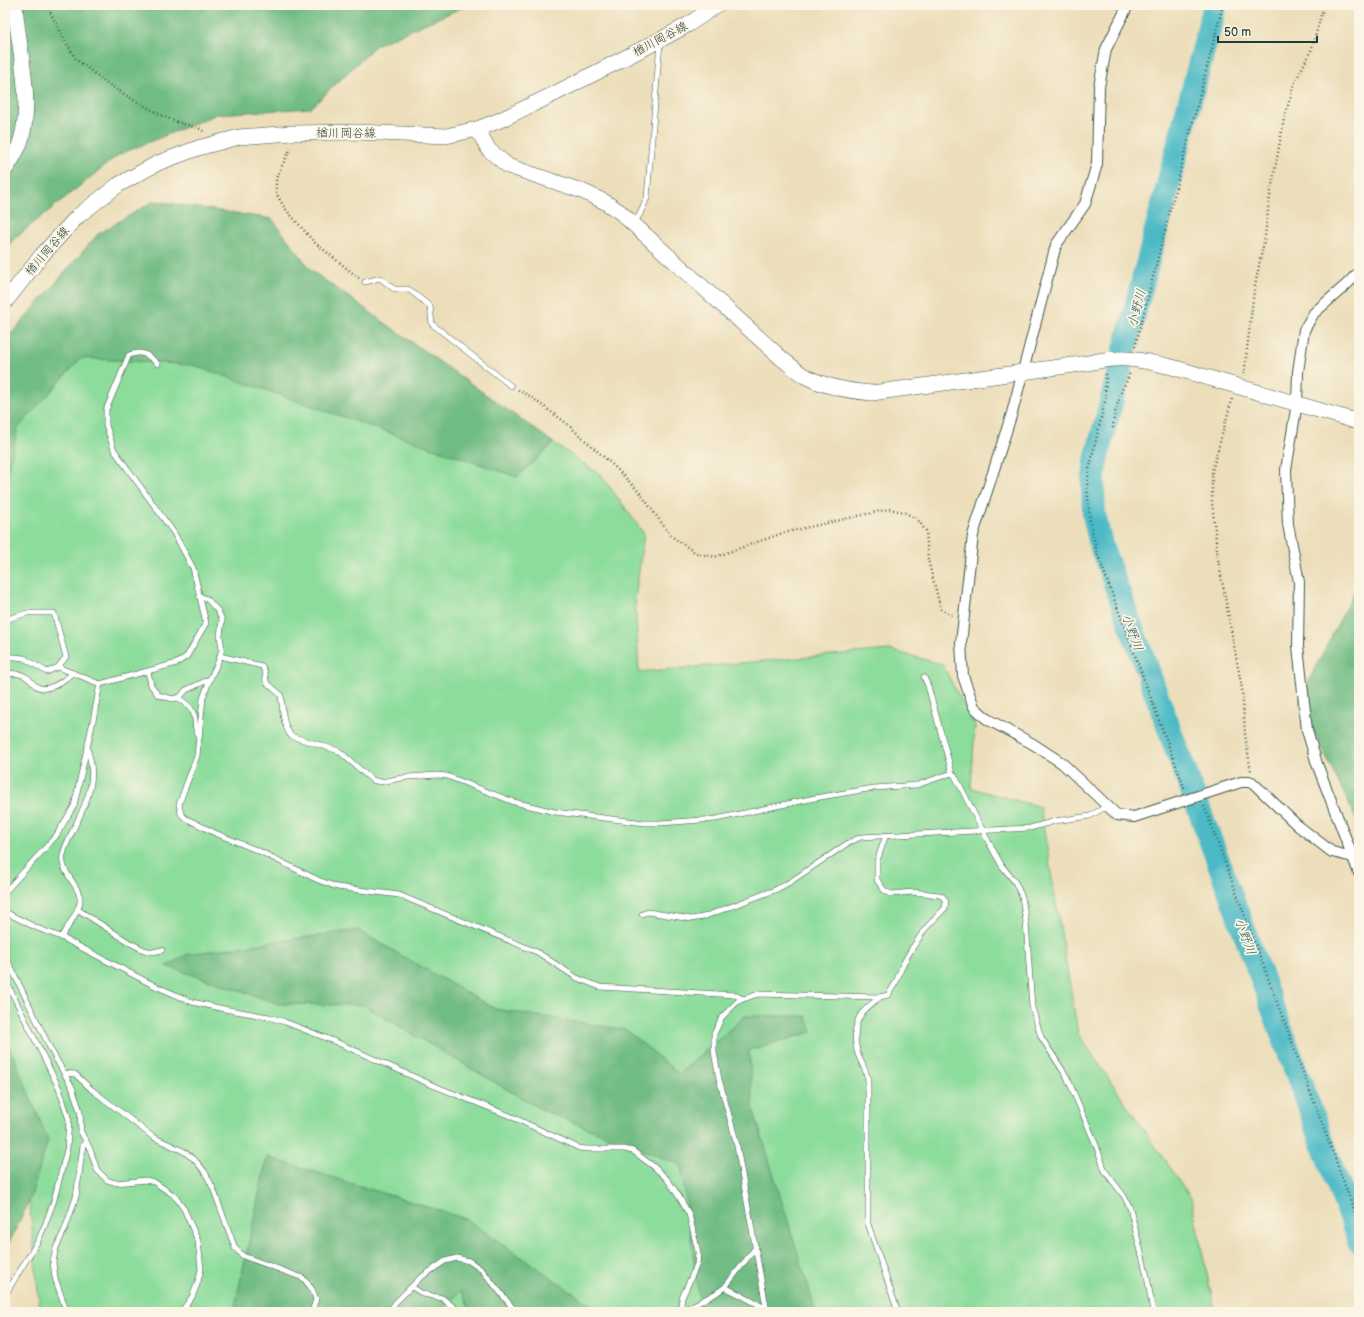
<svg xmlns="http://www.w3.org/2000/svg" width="1364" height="1317" font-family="'Balsamiq Sans','Klee One',sans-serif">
<rect width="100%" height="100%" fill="#fcf5e5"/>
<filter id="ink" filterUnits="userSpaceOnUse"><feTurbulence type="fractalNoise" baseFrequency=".025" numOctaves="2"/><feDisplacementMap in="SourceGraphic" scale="8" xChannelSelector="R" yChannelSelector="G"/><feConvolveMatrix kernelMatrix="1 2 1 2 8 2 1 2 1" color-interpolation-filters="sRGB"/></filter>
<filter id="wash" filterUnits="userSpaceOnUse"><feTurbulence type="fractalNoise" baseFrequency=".012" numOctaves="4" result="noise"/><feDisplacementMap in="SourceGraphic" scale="16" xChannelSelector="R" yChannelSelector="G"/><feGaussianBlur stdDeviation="0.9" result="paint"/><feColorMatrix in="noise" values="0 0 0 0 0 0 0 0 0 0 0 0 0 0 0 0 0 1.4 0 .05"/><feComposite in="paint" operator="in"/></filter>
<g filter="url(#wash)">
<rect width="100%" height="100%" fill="#ecdeba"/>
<path fill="#8cdc9c" stroke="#568c68" d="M109,268L468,386L601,475L644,534L635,599L639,672L889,650L942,664L975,726L971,788L1040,807L1078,1034L1191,1198L1215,1312H40L24,1143L5,1099V382Z"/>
<g fill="#71bc84" stroke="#487c5c">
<path d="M5,5H468L376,45L311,108L217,114L118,155L15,238L5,249Z"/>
<path d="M154,201L272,219L312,271L554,443L517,477L193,365L81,358L18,428L5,481V341L48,292L98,234Z"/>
<path d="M1359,582V825L1299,700Z"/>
<path d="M357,930L495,1009L626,1030L679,1074L745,1016H806L812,1032L749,1050L753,1108L816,1312H701L681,1165L542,1110L363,1005L279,1004L167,966L188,954Z"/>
<path d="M5,1036L48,1140L29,1202L5,1251Z"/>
<path d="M267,1157L466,1219L601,1312H471L461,1291L440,1312H239L235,1306Z"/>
</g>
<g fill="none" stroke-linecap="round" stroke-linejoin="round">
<path stroke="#4cbac6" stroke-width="24" d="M1215,5L1097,456L1093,482L1094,514L1101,545L1359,1241"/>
</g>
</g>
<g filter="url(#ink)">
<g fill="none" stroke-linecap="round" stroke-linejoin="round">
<defs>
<g id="lane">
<path d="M634,223L640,214L647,198L660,43"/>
<path d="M365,282L380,278L394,289H408L430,306L432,324L511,386"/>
<path d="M5,620L27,613H54L66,657L58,667L47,672L24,658L5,656"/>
<path d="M220,656L262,666L265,672L266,682L281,695C283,710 282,724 291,736L339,751L372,780L380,782L408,777L437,775L447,776L514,802L555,812L645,823H660L716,819L815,798L874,788L917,785L952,773L955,776L989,843L1002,866L1015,882L1022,897L1026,922L1032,1007L1041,1037L1067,1077L1096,1145L1105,1171L1124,1196L1130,1208L1147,1276L1153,1312"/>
<path d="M58,667L100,684L177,663L187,656L206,623L193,568L174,533L114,450L106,425V410L129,355C143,350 148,355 158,364"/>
<path d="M148,672L151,685L158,695L173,699L180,697L186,690L210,679L218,662L222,649L220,636L222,620L218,611L207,599L199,596"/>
<path d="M5,674C14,673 22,673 29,679C31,681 33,684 36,686C48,694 64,680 73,673"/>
<path d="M924,677L928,686L952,773"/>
<path d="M210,679L203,698L197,756L179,804L181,814L185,818L215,833L261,852L318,880L337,887L399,895L537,952L577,978L600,987L735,995L743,999"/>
<path d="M178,698C185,702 192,707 194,715C197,723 193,730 200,736"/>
<path d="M5,892L56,836L74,806L93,721L100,684"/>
<path d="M77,909L130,943L144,950L153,952L162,950"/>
<path d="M5,912L37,928L61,937L153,985L192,1002L224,1009L269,1017L285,1022L336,1042L432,1085L510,1116L579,1148L587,1149H624L633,1151L653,1166L667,1179L678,1195L689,1214L698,1252L697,1264L682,1298L680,1312"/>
<path d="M642,914L648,912L691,919L703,917L775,890L790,882L848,843L861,837L1030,828L1055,821L1090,816L1107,806"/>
<path d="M61,937C66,930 79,910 80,902C82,887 59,872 63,855C65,845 71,835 75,826C88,800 98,777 87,748"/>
<path d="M5,955L51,1050L72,1087L80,1111L81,1132L90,1149L97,1170L107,1180L116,1183L146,1180L154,1182L172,1194L178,1200L184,1209L198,1241L201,1269L198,1282L192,1297L181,1312"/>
<path d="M5,979L59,1088L69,1120L67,1149L54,1200L45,1225L38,1241L5,1295"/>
<path d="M880,997C874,1002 868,1006 863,1012C853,1023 854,1044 859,1057C863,1066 867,1072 868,1081V1224L898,1312"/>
<path d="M64,1073L75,1074L91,1089L153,1137L183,1151L194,1159L205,1172L213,1188L235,1248L243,1256L303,1278L312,1289L316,1299L312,1312"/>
<path d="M412,1287L423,1294L442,1298L455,1308V1312"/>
<path d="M725,1287L767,1309"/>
<path d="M68,1312L65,1307L55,1278L53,1262L56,1248L65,1229L76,1197L83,1145L86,1141"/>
<path d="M389,1312L396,1302L420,1278L445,1261L457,1258L469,1261L482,1270L512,1307L518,1312"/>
<path d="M680,1312L715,1294L725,1287L756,1247"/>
<path d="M767,1312L736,1141L719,1079L714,1052V1034L722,1017L738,1001L758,994L880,997L888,995L896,982L903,964L911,950L925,929L945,908L946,901L943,897L939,895L913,892L891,894L884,890L877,880V861L886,835"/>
</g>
<g id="street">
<path d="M1128,5L1106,49L1099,87L1097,164L1085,204L1056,245L1012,413L973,535L961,643L963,676L974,707L987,719L1033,744L1062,763L1117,815L1134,817L1241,782H1252L1297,825L1332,852L1353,857"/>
<path d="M1359,272L1346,285L1314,313L1304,330L1298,372L1297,403L1286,470L1288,524L1299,582L1298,646L1307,730L1317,764L1359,873"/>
</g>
<g id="secondary">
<path d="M477,129L489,150L508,166L582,191L605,202L620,212L781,358C788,363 795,370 803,375C824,387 848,391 872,393L1088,363C1097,361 1107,359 1116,359C1135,358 1154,363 1172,367L1359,422"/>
<path d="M5,170C10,163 15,154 19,146C35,105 18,48 15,5"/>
<path d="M5,302L42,255L78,216L118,185L158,163L198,148L239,137L292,133L357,132L446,136L477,129L498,121L556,93L660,40L689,24L717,5"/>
</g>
</defs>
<use href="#lane" stroke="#3e5548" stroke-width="6"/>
<use href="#street" stroke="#3e5548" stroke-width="12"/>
<use href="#secondary" stroke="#3e5548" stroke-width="16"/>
<g stroke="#3e5548" stroke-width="2.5" stroke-dasharray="1 3" stroke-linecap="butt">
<path d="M47,5L58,28L76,59L105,82L132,99L161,115L174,121L201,129L205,133"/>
<path d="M680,5L683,12"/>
<path d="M290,147L289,152L276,178V193L284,207L314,242L359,278"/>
<path d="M1135,347L1223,5"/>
<path d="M1106,374L1105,392L1106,397L1089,470L1087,486L1090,521L1097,553L1185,790"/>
<path d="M1244,374L1254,291L1265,236L1269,202L1284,119L1294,84L1311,51L1324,5"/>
<path d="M518,390L528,395L565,422L616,468L640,493L671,536L696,553L715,557L783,533L889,509L904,512L918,520L926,531L928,560L941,609L954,616"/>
<path d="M1232,399L1212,471V503L1218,559L1242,689L1245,734L1251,772"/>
<path d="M1113,428C1113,416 1118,402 1122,390C1125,384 1128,379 1130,372"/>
<path d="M1204,806L1359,1223"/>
</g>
<use href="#lane" stroke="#fff" stroke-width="5"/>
<use href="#street" stroke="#fff" stroke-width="10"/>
<use href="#secondary" stroke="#fff" stroke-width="15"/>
</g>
</g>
<g text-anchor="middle" stroke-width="3.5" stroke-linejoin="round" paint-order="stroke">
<g font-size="12" fill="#1f3d34" stroke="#fcf5e5">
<text transform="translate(660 39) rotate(-28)" y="4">楢川岡谷線</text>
<text x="346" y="137">楢川岡谷線</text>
<text transform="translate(47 251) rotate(-49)" y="4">楢川岡谷線</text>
</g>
<g font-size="13" font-style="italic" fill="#2a5c58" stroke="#fcf5e5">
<text transform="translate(1136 308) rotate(-75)" y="5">小野川</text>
<text transform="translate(1133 632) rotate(70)" y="5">小野川</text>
<text transform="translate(1246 936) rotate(70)" y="5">小野川</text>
</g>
</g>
<rect width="1364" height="1317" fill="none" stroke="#fcf5e5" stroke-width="20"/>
<path d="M1218 36v6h99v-6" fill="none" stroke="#1f3d34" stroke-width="2"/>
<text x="1224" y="36" font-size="12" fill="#1f3d34" stroke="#fcf5e5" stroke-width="3" paint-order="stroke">50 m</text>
</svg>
